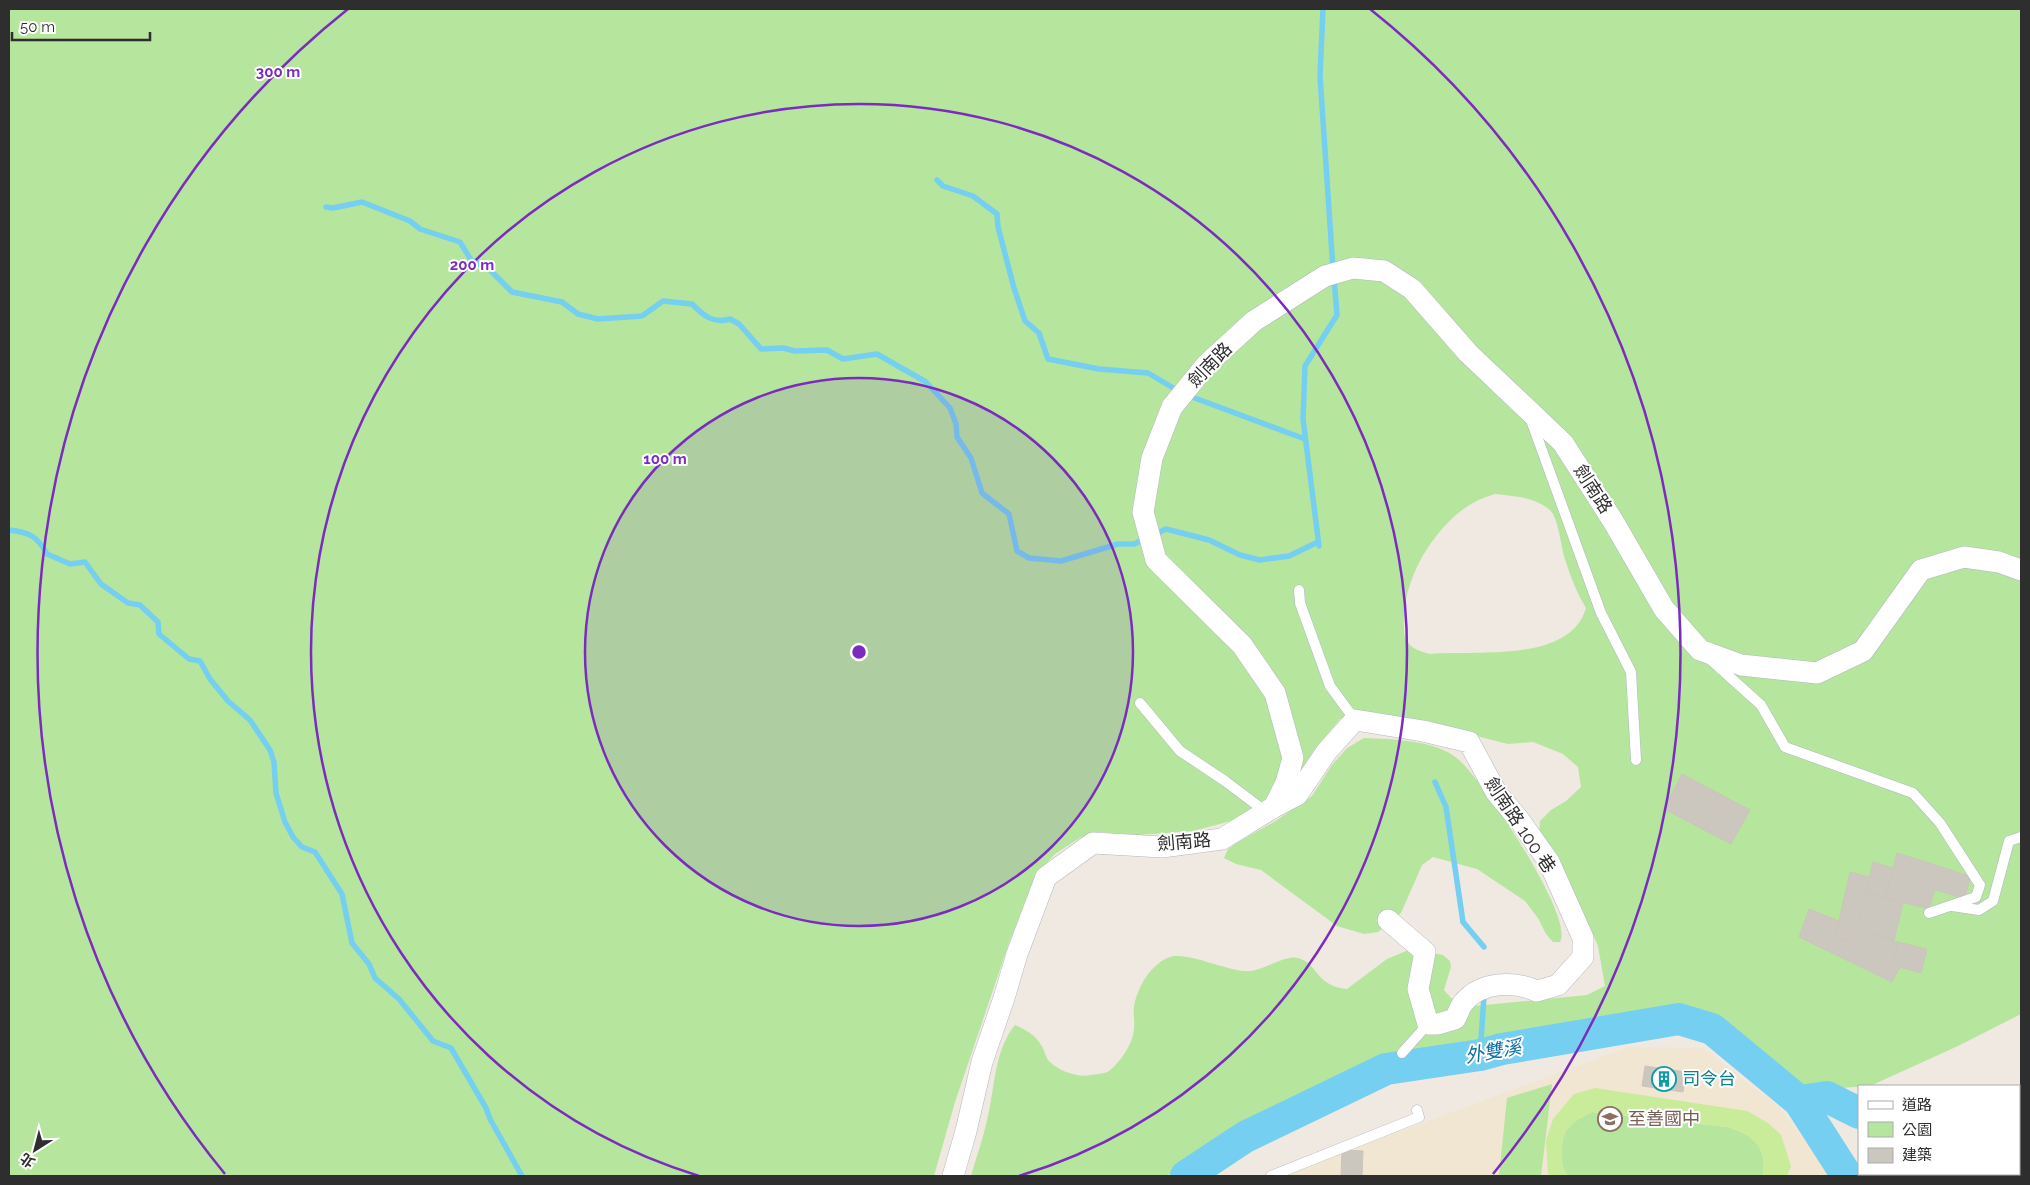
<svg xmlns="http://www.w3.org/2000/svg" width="2030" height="1185" font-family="Raleway,'Noto Sans TC',sans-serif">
<rect width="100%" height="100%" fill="#efe9e1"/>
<path fill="#f0e6d1" d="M1629,1047L1703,1048L1778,1106L1833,1176H1279Z"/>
<g fill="#b6e59e" fill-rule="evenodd">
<path d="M9,9H2021V1014L1958,1046L1870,1086L1811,1090L1795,1082L1721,1026L1693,1015L1659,1011L1621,1016L1585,1025L1385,1062L1326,1084L1247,1123L1167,1176H971C976,1158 983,1139 987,1120C995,1089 994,1050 1015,1025C1025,1029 1036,1035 1041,1045C1045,1050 1045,1058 1050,1062C1059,1071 1078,1078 1091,1075C1096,1074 1105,1074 1109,1071C1121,1062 1133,1043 1134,1029C1135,1022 1133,1014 1134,1006C1138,987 1149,967 1167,958C1184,949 1227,972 1248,971C1264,971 1285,954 1298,958C1318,963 1315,986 1347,989L1387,959L1411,949L1443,955L1450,961L1451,967L1444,990L1451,998L1474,1006L1587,995L1605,986L1598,946L1560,864L1539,834L1540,821L1551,810L1566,801L1581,787L1578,767L1563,754L1533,742L1508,744L1453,730L1363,712L1340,719L1314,750L1301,771L1260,806L1231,821L1193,831L1138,835L1100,832L1081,837L1055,854L1036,874L1009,943L955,1102L934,1176H9V911L10,890L9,882ZM1495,494C1514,496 1535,497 1550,510C1559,519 1561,549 1566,562C1571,578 1577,593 1586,608C1570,664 1473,650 1430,654C1423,652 1414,650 1409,644C1404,639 1404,633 1404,627C1402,592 1419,555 1442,529C1457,512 1473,500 1495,494Z"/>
<path d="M1364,738C1392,739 1438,740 1459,760C1482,780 1575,917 1560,942H1553L1546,934L1538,918L1525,901L1477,869L1433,857L1422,865L1401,913L1378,932L1364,934L1337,926L1261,870L1236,864L1224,858L1228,849L1238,842L1274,822L1312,796L1332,765L1347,748Z"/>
<path d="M1552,1084L1541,1176H1499L1507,1098Z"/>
<path d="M1592,1112L1728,1127C1754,1136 1767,1146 1763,1176H1568C1562,1168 1562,1164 1562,1154C1561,1129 1571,1122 1592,1112Z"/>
</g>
<path fill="#c9ec9a" d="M1595,1088L1747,1111L1768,1123L1781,1135L1791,1166L1787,1176H1763C1767,1146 1754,1136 1728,1127L1592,1112C1571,1122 1561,1129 1562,1154C1562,1164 1562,1168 1568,1176H1550L1548,1173L1546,1141L1553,1119L1574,1094Z"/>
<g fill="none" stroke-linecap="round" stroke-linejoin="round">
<g stroke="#75cff0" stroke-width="5.5">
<path d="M1323,9L1320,76L1333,269"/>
<path d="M937,180L943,186L973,196L997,214L998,227L1014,288L1025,321L1039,333L1048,359L1099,369L1148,373L1175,389L1192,397L1305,439"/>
<path d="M326,207L333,208L362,202L410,221L420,229L460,242L471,260L488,268L512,292L562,302L578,314L598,319L642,316L663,301L692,304C704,316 713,324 730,319L739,324L761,349L783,348L795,351L827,350L843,359L877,354L926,382L950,408L956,424L957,437L971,458L982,493L1009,514L1017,551L1029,558L1061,561L1118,544H1134L1166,529L1209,540L1240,555L1260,560L1289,556L1318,542"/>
<path d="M9,530C29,532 37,536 47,554L70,564L85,562L101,584L128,603L140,605L158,622L159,634L189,659L200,661L210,679L228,701L250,720L270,750L274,762L276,793L285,822L293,837L302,847L315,852L342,894L352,943L369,964L375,978L399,999L433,1041L451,1048L486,1108L490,1119L522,1176"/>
<path d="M1319,546L1303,419L1305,366L1337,315L1334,278"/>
<path d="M1435,782L1446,807L1463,922L1484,947"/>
<path d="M1480,1055L1484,996"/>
</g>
<g stroke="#75cff0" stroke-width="32">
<path d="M1799,1101L1827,1097L1859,1113"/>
<path d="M2019,1116L2021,1115"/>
<path d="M1186,1176L1245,1137L1386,1069L1480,1055L1502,1049L1679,1019L1712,1029L1799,1101L1847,1176"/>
</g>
</g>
<g fill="#cbc7bf" stroke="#cbc5ba">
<path d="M1682,774L1750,810L1731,844L1664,809Z"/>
<path d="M1897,853L1942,867L1929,909L1885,898Z"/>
<path d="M1873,862L1893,868L1885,898L1866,892Z"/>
<path d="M1942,867L1971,877L1964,899L1934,889Z"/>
<path d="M1850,872L1869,877L1854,943L1835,938Z"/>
<path d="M1866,892L1903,903L1894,940L1856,930Z"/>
<path d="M1809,909L1839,921L1835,938L1854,943L1856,930L1898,942L1892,965L1900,967L1892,982L1799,937Z"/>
<path d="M1898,942L1927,949L1921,973L1892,965Z"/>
<path d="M1645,1066L1686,1072L1683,1092L1642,1086Z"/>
<path d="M1342,1150L1363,1151L1362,1176L1341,1175Z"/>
</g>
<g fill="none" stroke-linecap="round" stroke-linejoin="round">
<defs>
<g id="service">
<path d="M1531,420L1601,613L1631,672L1636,760"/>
<path d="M1299,590L1300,603L1330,686L1355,720"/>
<path d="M1712,661L1761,705L1785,747L1913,793L1940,823L1980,885L1976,897L1929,913"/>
<path d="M1140,703L1180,751L1225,781L1266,812"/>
<path d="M1952,906L1979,910L1993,901L2009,841L2021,837"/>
<path d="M1402,1053L1428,1024"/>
<path d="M1271,1176L1419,1117L1417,1110"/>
</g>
<g id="minor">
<path d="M1274,807L1297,795L1327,751L1355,720L1423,731L1469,742L1496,792L1520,821L1549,862L1583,938V957L1558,985L1537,991C1514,981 1482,981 1464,1002C1460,1006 1458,1014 1455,1019L1438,1024H1428L1418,989L1425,952L1388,920"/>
<path d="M953,1176L966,1131L982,1062L1004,998L1017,954L1046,877L1093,843L1162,847L1222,839L1274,807L1286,783L1293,758L1275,693L1242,645L1156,560L1143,512L1152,458L1172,407L1207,364L1254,321L1325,276L1353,268L1384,271L1412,289L1468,353L1563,443L1613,521L1664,609L1700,650L1741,665L1817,673L1863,651L1921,570L1964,557L1999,562L2021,570"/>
</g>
</defs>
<use href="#service" stroke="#b4b7c1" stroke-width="11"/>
<use href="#minor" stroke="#b4b7c1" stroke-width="22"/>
<use href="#service" stroke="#fff" stroke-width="10"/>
<use href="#minor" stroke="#fff" stroke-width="21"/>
</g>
<circle cx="859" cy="652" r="274" fill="#7b2cbf" fill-opacity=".12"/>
<g fill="none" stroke="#7b2cbf" stroke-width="2.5">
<circle cx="859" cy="652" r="274"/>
<path d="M699 1176A548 548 0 1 1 1019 1176"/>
<path d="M225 1174A821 821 0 0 1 348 9M1370 9A821 821 0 0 1 1493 1174"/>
</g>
<defs>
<symbol id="building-ring" viewBox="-11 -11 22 22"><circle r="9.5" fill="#fff" stroke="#0f9aa8" stroke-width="1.5"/><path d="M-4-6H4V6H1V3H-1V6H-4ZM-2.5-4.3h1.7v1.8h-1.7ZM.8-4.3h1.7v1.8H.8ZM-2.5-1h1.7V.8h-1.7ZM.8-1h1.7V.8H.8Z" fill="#0f9aa8"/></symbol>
<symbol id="school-ring" viewBox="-11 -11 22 22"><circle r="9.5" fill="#fff" stroke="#8d6e63" stroke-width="1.5"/><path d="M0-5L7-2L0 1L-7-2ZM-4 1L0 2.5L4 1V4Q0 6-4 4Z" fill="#8d6e63"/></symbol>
</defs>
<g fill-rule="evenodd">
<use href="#building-ring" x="1650" y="1065" width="28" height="28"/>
<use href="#school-ring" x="1596" y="1105" width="28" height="28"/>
</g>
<g text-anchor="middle" stroke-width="4" stroke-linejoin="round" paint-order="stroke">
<g font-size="18" fill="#2e2e2e" stroke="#fff">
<text transform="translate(1210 365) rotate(-46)" y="6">劍南路</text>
<text transform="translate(1593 489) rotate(57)" y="6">劍南路</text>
<text transform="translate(1520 825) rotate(56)" y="6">劍南路 100 巷</text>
<text transform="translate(1184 842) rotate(-5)" y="6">劍南路</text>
</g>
<g font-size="18" fill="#0d838f" stroke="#fff" text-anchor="start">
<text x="1682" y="1085">司令台</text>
</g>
<g font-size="18" fill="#785e54" stroke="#fff" text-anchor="start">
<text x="1628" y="1125">至善國中</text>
</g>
<g font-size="19" font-style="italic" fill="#0d6fa3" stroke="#fff">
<text transform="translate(1493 1051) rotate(-10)" y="7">外雙溪</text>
</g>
</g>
<circle cx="859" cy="652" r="8" fill="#7b2cbf" stroke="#fff" stroke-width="2.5"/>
<g font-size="15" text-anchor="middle" font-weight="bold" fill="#7b2cbf" stroke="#fff" stroke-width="4" stroke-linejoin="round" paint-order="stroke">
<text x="278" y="77">300 m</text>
<text x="472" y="270">200 m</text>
<text x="665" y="464">100 m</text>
</g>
<rect width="2030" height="1185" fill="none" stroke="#2e2e2e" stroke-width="20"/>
<rect x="1858" y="1085" width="162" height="90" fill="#ffffff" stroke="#ababab"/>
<rect x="1868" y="1101" width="25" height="8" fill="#ffffff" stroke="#ababab"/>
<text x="1902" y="1110" font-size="15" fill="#2e2e2e">道路</text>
<rect x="1868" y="1122" width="25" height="15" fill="#b6e59e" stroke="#ababab"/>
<text x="1902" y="1135" font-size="15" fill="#2e2e2e">公園</text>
<rect x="1868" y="1148" width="25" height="15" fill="#cbc7bf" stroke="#ababab"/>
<text x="1902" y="1160" font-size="15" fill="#2e2e2e">建築</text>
<g transform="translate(35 1150) rotate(216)" stroke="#ffffff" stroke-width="4" paint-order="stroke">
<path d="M0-4L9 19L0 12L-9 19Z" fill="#2e2e2e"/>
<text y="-8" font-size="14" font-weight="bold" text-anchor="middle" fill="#2e2e2e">北</text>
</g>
<path d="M12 32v8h138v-8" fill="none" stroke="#2e2e2e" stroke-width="2.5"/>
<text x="20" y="32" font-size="15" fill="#2e2e2e" stroke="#ffffff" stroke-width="4" paint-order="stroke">50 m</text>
</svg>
